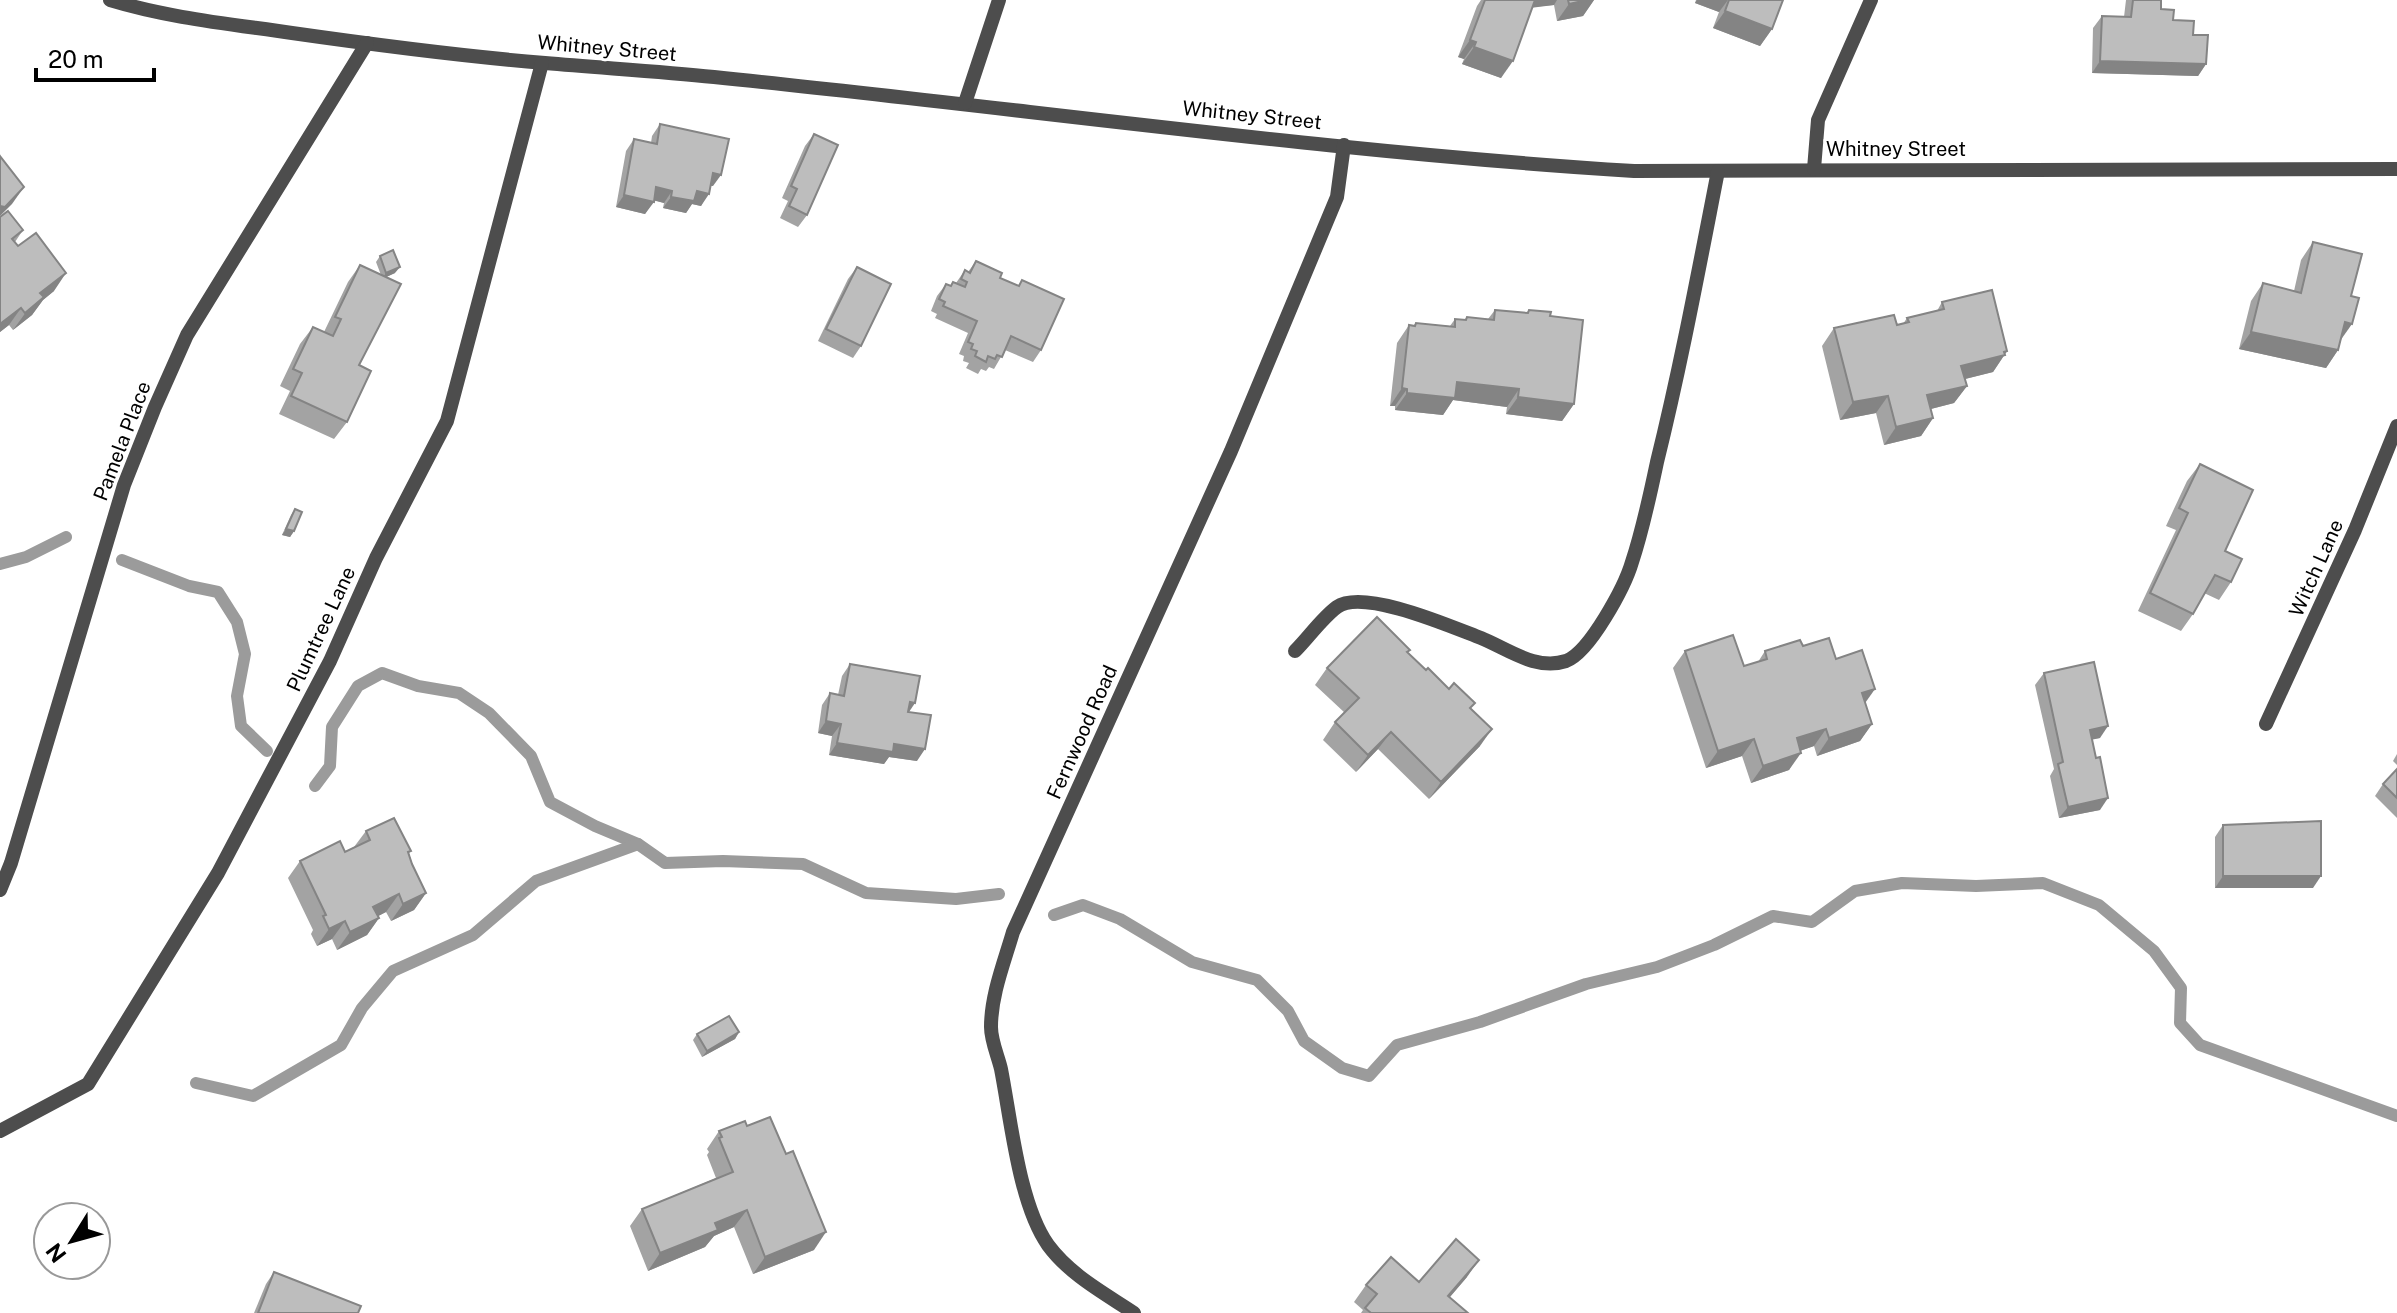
<svg xmlns="http://www.w3.org/2000/svg" width="2397" height="1313" font-family="'Public Sans',sans-serif">
<rect width="100%" height="100%" fill="#fff"/>
<g fill="none" stroke-linecap="round" stroke-linejoin="round">
<g stroke="#9b9b9b" stroke-width="12">
<path d="M122,560L189,586L218,592L237,622L245,654L237,696L241,726L267,751"/>
<path d="M0,564L26,557L66,537"/>
<path d="M315,786L330,766L332,727L358,686L382,673L418,686L459,693L489,713L531,756L550,802L595,826L638,844L665,863L723,861L803,864L866,893L956,899L999,894"/>
<path d="M1054,915L1083,905L1120,919L1192,962L1257,980L1288,1011L1304,1041L1342,1068L1369,1076L1397,1045L1480,1022L1586,984L1657,967L1714,945L1773,916L1812,922L1855,891L1902,883L1976,886L2043,883L2099,905L2154,951L2181,988L2180,1023L2200,1045L2397,1116"/>
<path d="M196,1083L253,1096L341,1045L362,1008L393,971L473,935L536,881L638,844"/>
</g>
<g stroke="#4d4d4d" stroke-width="14">
<path d="M110,0C169,18 231,24 292,33C376,45 460,56 545,63C601,68 658,71 714,77C1021,108 1327,152 1634,171L2397,169"/>
<path d="M965,103L999,0"/>
<path d="M1814,169L1818,120L1871,0"/>
<path d="M1295,651C1309,637 1322,618 1337,607C1363,588 1452,627 1481,638C1508,649 1536,671 1566,661C1590,652 1625,586 1632,562C1643,529 1650,495 1657,462C1681,365 1699,268 1718,171"/>
<path d="M2266,724L2355,530L2397,426"/>
<path d="M0,890L11,863L124,485L155,407L187,335L367,43"/>
<path d="M0,1131L88,1084L218,873L330,661L376,558L447,421L542,63"/>
<path d="M1134,1313C1104,1293 1070,1275 1048,1245C1019,1204 1011,1120 1001,1069C998,1056 991,1041 991,1027C991,995 1004,963 1013,932L1231,451L1337,197L1344,145"/>
</g>
</g>
<g fill="#a3a3a3">
<path d="M1481,0H1594L1583,16L1557,21L1554,5L1532,7L1501,78L1462,64L1464,59L1458,57L1477,6Z"/>
<path d="M1696,0H1783L1772,29L1760,46L1713,28L1719,12L1695,3Z"/>
<path d="M2126,0H2161V9L2173,20L2193,35L2206,64L2198,76L2092,73L2093,28L2102,16L2124,17Z"/>
<path d="M660,124L713,186H711L701,206L692,204L686,213L663,208L664,203L654,200L645,214L616,207L626,151L634,139L651,143L652,136Z"/>
<path d="M814,134L807,215L798,227L780,218L788,201L782,198L805,146Z"/>
<path d="M0,217L23,230L15,242L54,291L43,300L32,315L13,330L9,325L0,332Z"/>
<path d="M2313,242L2341,340L2338,350L2326,368L2239,349L2251,301L2263,283L2294,291L2301,260Z"/>
<path d="M380,256L395,273L386,277L359,365L347,422L334,439L279,414L290,391L280,386L300,344L313,327L324,332L348,282L360,265L381,275L376,262Z"/>
<path d="M976,261L1000,278L1018,286L1022,280L1041,350L1033,362L1005,350L994,369L989,367L986,371L981,369L978,374L966,368L969,363L963,361L964,356L959,354L968,333L935,318L937,314L931,311L937,296L946,284L950,286L953,282L956,283L965,270L968,272Z"/>
<path d="M857,267L861,346L853,358L818,341L848,279Z"/>
<path d="M1942,302L2007,351L1993,372L1965,379L1967,386L1954,403L1931,409L1933,418L1921,436L1884,445L1876,413L1840,420L1822,346L1834,328L1897,325L1903,324L1907,318L1937,311Z"/>
<path d="M1495,310L1526,313L1529,310L1550,316L1574,404L1562,421L1506,414L1507,407L1453,400L1443,415L1395,410V406H1390L1397,343L1409,325L1413,326L1416,323L1450,326L1455,319L1464,320L1467,317L1488,319Z"/>
<path d="M2200,464L2225,551L2231,582L2219,600L2204,593L2193,614L2181,631L2138,611L2176,530L2166,526L2187,481Z"/>
<path d="M295,509L294,531L290,537L282,535L291,515Z"/>
<path d="M1803,646L1836,659L1865,702L1872,724L1860,741L1817,756L1814,746L1800,751L1789,770L1751,783L1742,756L1706,768L1673,668L1685,651L1744,666L1758,662L1765,651Z"/>
<path d="M1408,653L1426,670L1471,709L1480,746L1429,799L1378,749L1356,772L1323,740L1335,722L1345,713L1315,685L1327,668Z"/>
<path d="M850,664L909,712L917,761L889,757L884,764L829,755L832,736L818,733L822,705L830,693L838,695L842,676Z"/>
<path d="M2044,673L2100,738L2092,739L2100,810L2059,818L2050,776L2054,769L2035,685Z"/>
<path d="M2397,754V765L2393,761Z"/>
<path d="M2397,769V818L2375,796L2383,784Z"/>
<path d="M2223,825L2313,888H2215V837Z"/>
<path d="M366,831L411,851L409,853L412,864L426,893L414,910L391,921L386,912L378,916L379,918L367,935L337,950L332,939L317,946L311,934L313,930L288,878L300,861L345,852L354,847Z"/>
<path d="M739,1032L735,1039L702,1057L693,1040L697,1034Z"/>
<path d="M719,1131L814,1250L753,1274L734,1227L714,1236L705,1247L648,1271L630,1226L642,1209L716,1178L707,1155L709,1152L707,1149Z"/>
<path d="M274,1272L358,1313H254L266,1284Z"/>
<path d="M1467,1277L1450,1297L1468,1313H1361L1363,1310L1354,1302L1366,1285Z"/>
</g>
<g fill="#848484">
<path d="M1527,0H1557L1554,5L1521,9Z"/>
<path d="M1587,0H1594L1583,16L1557,21L1569,4Z"/>
<path d="M1697,0H1728L1719,12L1695,3Z"/>
<path d="M1725,11L1772,29L1760,46L1713,28Z"/>
<path d="M1470,40L1476,42L1464,59L1458,57Z"/>
<path d="M1474,47L1513,61L1501,78L1462,64Z"/>
<path d="M2100,61L2206,64L2198,76L2092,73Z"/>
<path d="M713,173L721,175L713,186L705,185Z"/>
<path d="M24,187L12,204L0,216V206Z"/>
<path d="M656,187L672,191L664,203L648,199Z"/>
<path d="M697,191L709,194L701,206L692,204L686,213L663,208L671,197Z"/>
<path d="M624,195L654,202L645,214L616,207Z"/>
<path d="M400,267L395,273L382,279L386,273Z"/>
<path d="M66,273L54,291L43,300L32,315L13,330L40,293Z"/>
<path d="M21,308L9,325L0,332V324Z"/>
<path d="M2345,322L2352,324L2340,341Z"/>
<path d="M2251,332L2338,350L2326,368L2239,349Z"/>
<path d="M2007,351L1993,372L1949,383L1961,366Z"/>
<path d="M1457,382L1519,389L1507,407L1453,400L1443,415L1395,410L1407,393Z"/>
<path d="M1967,386L1954,403L1915,413L1927,395Z"/>
<path d="M1402,388L1407,389L1395,406H1390Z"/>
<path d="M1888,396L1876,413L1840,420L1853,402Z"/>
<path d="M1518,397L1574,404L1562,421L1506,414Z"/>
<path d="M1933,418L1921,436L1884,445L1896,427Z"/>
<path d="M286,529L294,531L290,537L282,535Z"/>
<path d="M1875,689L1863,706L1862,693Z"/>
<path d="M910,702L915,703L907,715Z"/>
<path d="M826,721L841,724L832,736L818,733Z"/>
<path d="M1872,724L1860,741L1817,756L1829,738Z"/>
<path d="M2108,726L2100,738L2081,742L2090,730Z"/>
<path d="M1492,729L1480,746L1429,799L1441,782Z"/>
<path d="M1826,729L1814,746L1785,756L1797,738Z"/>
<path d="M1391,732L1378,749L1356,772L1368,755Z"/>
<path d="M1754,739L1742,756L1706,768L1718,751Z"/>
<path d="M837,743L894,744L925,749L917,761L889,757L884,764L829,755Z"/>
<path d="M1801,753L1789,770L1751,783L1763,766Z"/>
<path d="M2108,798L2100,810L2059,818L2068,807Z"/>
<path d="M2223,876H2321L2313,888H2215Z"/>
<path d="M426,893L414,910L391,921L403,904Z"/>
<path d="M399,894L386,912L361,925L373,907Z"/>
<path d="M379,918L367,935L337,950L350,932Z"/>
<path d="M345,921L332,939L317,946L329,929Z"/>
<path d="M739,1032L735,1039L702,1057L707,1051Z"/>
<path d="M747,1210L734,1227L714,1236L705,1247L648,1271L660,1253L715,1223Z"/>
<path d="M826,1232L814,1250L753,1274L765,1257Z"/>
<path d="M1479,1260L1467,1277L1436,1313L1448,1296Z"/>
</g>
<g fill="#bdbdbd" stroke="#848484" stroke-width="2">
<path d="M1485,0H1535L1513,61L1474,47L1476,42L1470,40Z"/>
<path d="M1568,0H1587L1569,4Z"/>
<path d="M1729,0H1783L1772,29L1725,11Z"/>
<path d="M2133,0H2161V9L2174,10L2173,20L2194,21L2193,35H2208L2206,64L2100,61L2102,16L2131,17Z"/>
<path d="M660,124L729,139L721,175L713,173L709,194L697,191L694,201L671,197L672,191L656,187L654,202L624,195L634,139L657,144Z"/>
<path d="M814,134L838,145L807,215L789,206L797,189L791,186Z"/>
<path d="M0,156L24,187L5,207L0,206Z"/>
<path d="M8,211L23,230L12,239L18,246L36,233L66,273L40,293L44,297L25,313L21,308L0,324V217Z"/>
<path d="M2313,242L2362,254L2351,296L2359,298L2352,324L2345,322L2338,350L2251,332L2263,283L2301,293Z"/>
<path d="M393,250L400,267L386,273L380,256Z"/>
<path d="M976,261L1002,273L1000,278L1019,286L1022,280L1064,299L1041,350L1011,336L1002,357L997,355L995,359L988,356L986,362L975,356L977,351L971,349L973,344L968,342L977,321L943,306L945,302L939,299L946,284L951,286L953,282L965,287L967,282L961,279L965,270L970,273Z"/>
<path d="M360,265L401,284L359,365L371,371L347,422L291,396L302,373L293,369L313,327L333,336L341,319L335,317Z"/>
<path d="M857,267L891,284L861,346L826,329Z"/>
<path d="M1992,290L2007,351L2004,352L2005,355L1961,366L1967,386L1927,395L1933,418L1896,427L1888,396L1853,402L1834,328L1894,315L1897,325L1909,322L1907,318L1944,309L1942,302Z"/>
<path d="M1495,310L1528,313L1529,310L1551,312L1550,316L1583,320L1574,404L1518,397L1519,389L1457,382L1455,398L1407,393V389L1402,388L1409,325L1415,326L1416,323L1455,327V319L1466,320L1467,317L1494,320Z"/>
<path d="M2200,464L2253,490L2225,551L2242,559L2231,582L2215,575L2193,614L2150,593L2188,513L2179,508Z"/>
<path d="M295,509L302,512L294,531L286,529Z"/>
<path d="M1377,617L1410,650L1407,652L1426,670L1428,668L1449,689L1454,683L1475,703L1470,708L1492,729L1441,782L1391,732L1368,755L1335,722L1359,698L1327,668Z"/>
<path d="M1733,635L1744,666L1767,659L1765,651L1800,640L1803,646L1829,638L1836,659L1862,650L1875,689L1862,693L1872,724L1829,738L1826,729L1797,738L1801,753L1763,766L1754,739L1718,751L1685,651Z"/>
<path d="M2094,662L2108,726L2090,730L2096,758L2100,757L2108,798L2068,807L2058,764L2063,762L2044,673Z"/>
<path d="M850,664L920,676L915,703L910,702L908,712L931,715L925,749L894,744L893,752L837,743L841,724L826,721L830,693L844,696Z"/>
<path d="M2397,769V798L2383,784Z"/>
<path d="M394,818L411,851L408,852L412,864L426,893L403,904L399,894L373,907L379,918L350,932L345,921L329,929L323,916L326,915L300,861L340,841L345,852L370,840L366,831Z"/>
<path d="M2321,821V876H2223V825Z"/>
<path d="M729,1016L739,1032L707,1051L697,1034Z"/>
<path d="M770,1117L786,1154L793,1151L826,1232L765,1257L747,1210L715,1223L718,1230L660,1253L642,1209L733,1172L719,1138L722,1137L719,1131L745,1121L747,1126Z"/>
<path d="M1456,1239L1479,1260L1448,1296L1468,1313H1371L1365,1308L1377,1294L1366,1285L1391,1257L1419,1282Z"/>
<path d="M274,1272L361,1306L358,1313H258Z"/>
</g>
<g text-anchor="middle" stroke-width="6" stroke-linejoin="round" paint-order="stroke">
<g font-size="20" fill="#000" stroke="#fff">
<text transform="translate(607 48) rotate(5)" y="7">Whitney Street</text>
<text transform="translate(1252 115) rotate(6)" y="7">Whitney Street</text>
<text x="1896" y="156">Whitney Street</text>
<text transform="translate(122 441) rotate(-69)" y="7">Pamela Place</text>
<text transform="translate(2316 568) rotate(-66)" y="7">Witch Lane</text>
<text transform="translate(321 629) rotate(-65)" y="7">Plumtree Lane</text>
<text transform="translate(1082 732) rotate(-66)" y="7">Fernwood Road</text>
</g>
</g>
<g transform="translate(72 1241) rotate(233)"><circle r="38" fill="#ffffff" stroke="#999999" stroke-width="2"/>
<path d="M0-6L14 30L0 20L-14 30Z" fill="#000000"/>
<text y="-12" font-size="22" font-weight="bold" text-anchor="middle" fill="#000000">N</text>
</g>
<path d="M36 68v12h118v-12" fill="none" stroke="#000000" stroke-width="4"/>
<text x="48" y="68" font-size="24" fill="#000000" stroke="#ffffff" stroke-width="6" paint-order="stroke">20 m</text>
</svg>
